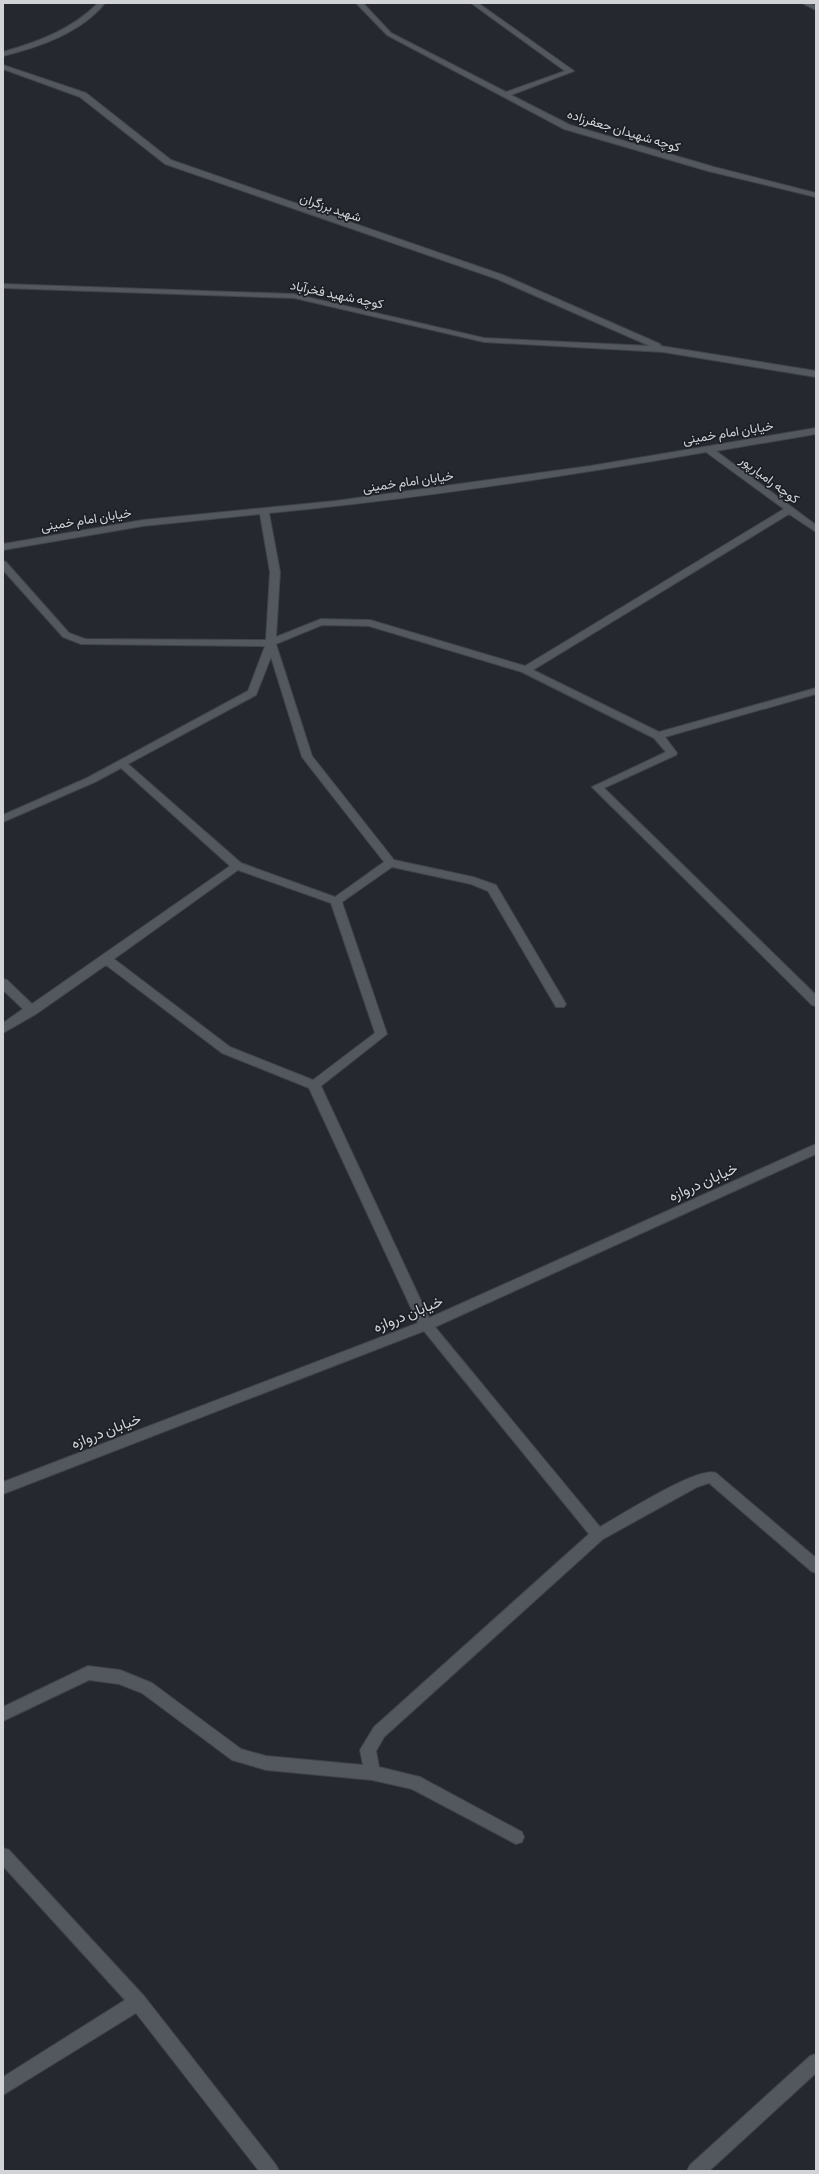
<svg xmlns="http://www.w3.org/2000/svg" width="819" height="2174" font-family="'Alegreya Sans',Vazirmatn,sans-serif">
<rect width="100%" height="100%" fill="#25282f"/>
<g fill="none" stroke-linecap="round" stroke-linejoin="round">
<defs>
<g id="minor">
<path d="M98,3H105C81,33 39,47 3,56V52C38,42 73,29 98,3Z"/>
<path d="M356,3H363L391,33L506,92L565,71L471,3H478L574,71L511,95L570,125L714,167L816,193V197L708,171L564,129L387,35Z"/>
<path d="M802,3H810L816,6V10Z"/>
<path d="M3,65L86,93L171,160L503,275L660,344L661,346L816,371V377L663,352L484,342L294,298L3,288V284L294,294L484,338L650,346L497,279L165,164L80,97L3,69Z"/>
<path d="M816,428V434L716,451L816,525V532L789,514L533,670L659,732L816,688V694L665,737L677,753L676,755L604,788L816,995V1006L812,1005L592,787L666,752L654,738L522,672L369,626L322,625L276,644L312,756L394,860L473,877L496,885L566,1004L564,1007H556L488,891L471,884L392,867L342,902L387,1034L321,1086L429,1318L816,1144V1154L435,1327L600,1527C620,1516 697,1466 716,1473L816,1558V1573L811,1571L709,1483L697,1487L603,1539L384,1737L376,1751L379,1767L420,1777L522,1832L524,1837L522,1842L516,1844L412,1789L372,1780L266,1770L232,1760L142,1693L119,1684L89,1680L3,1721V1707L88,1666L120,1670L152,1683L241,1749L266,1756L363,1765L360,1750L374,1727L589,1534L424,1331L3,1494V1482L418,1323L309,1088L222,1053L106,965L36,1014L3,1033V1023L23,1009L3,990V979L7,980L32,1004L230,866L121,768L95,782L3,822V815L87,778L248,691L265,646L81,644L63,637L3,570V561L6,562L69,633L85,639L266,640L270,572L260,514L143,526L3,550V544L143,520L335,501L590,466ZM706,452L784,509L525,666L370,620L321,619L276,637L280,572L269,513C415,499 561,477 706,452ZM271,657L302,757L384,862L335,897L241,863L128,764L256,695ZM238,870L331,903L375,1033L313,1080L230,1047L114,959Z"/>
<path d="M3,1848L9,1850L144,1996L276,2165L279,2171H259L136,2013L3,2095V2077L125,2000L3,1866Z"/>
<path d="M816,2054V2073L709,2171H687L690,2165L810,2056Z"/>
</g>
</defs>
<use href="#minor" stroke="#414349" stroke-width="2"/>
<use href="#minor" fill="#53575e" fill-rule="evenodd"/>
</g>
<g text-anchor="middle" stroke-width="3.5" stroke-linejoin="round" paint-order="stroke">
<g font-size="13" fill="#d1d3d7" stroke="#1c1f25">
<text transform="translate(624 130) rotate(17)" y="5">کوچه شهیدان جعفرزاده</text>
<text transform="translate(331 207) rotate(19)" y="5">شهید برزگران</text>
<text transform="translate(337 294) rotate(12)" y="5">کوچه شهید فخرآباد</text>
<text transform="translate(728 432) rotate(-9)" y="5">خیابان امام خمینی</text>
<text transform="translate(770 479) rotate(37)" y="5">کوچه رامیارپور</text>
<text transform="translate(408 481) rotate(-8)" y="5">خیابان امام خمینی</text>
<text transform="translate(86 519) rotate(-9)" y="5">خیابان امام خمینی</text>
</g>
<g font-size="15" fill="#d1d3d7" stroke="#1c1f25">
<text transform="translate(703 1182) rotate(-24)" y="5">خیابان دروازه</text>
<text transform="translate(408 1314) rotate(-22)" y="5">خیابان دروازه</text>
<text transform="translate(106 1431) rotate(-21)" y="5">خیابان دروازه</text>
</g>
</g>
<rect width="819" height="2174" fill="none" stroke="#d1d3d7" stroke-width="8"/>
</svg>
